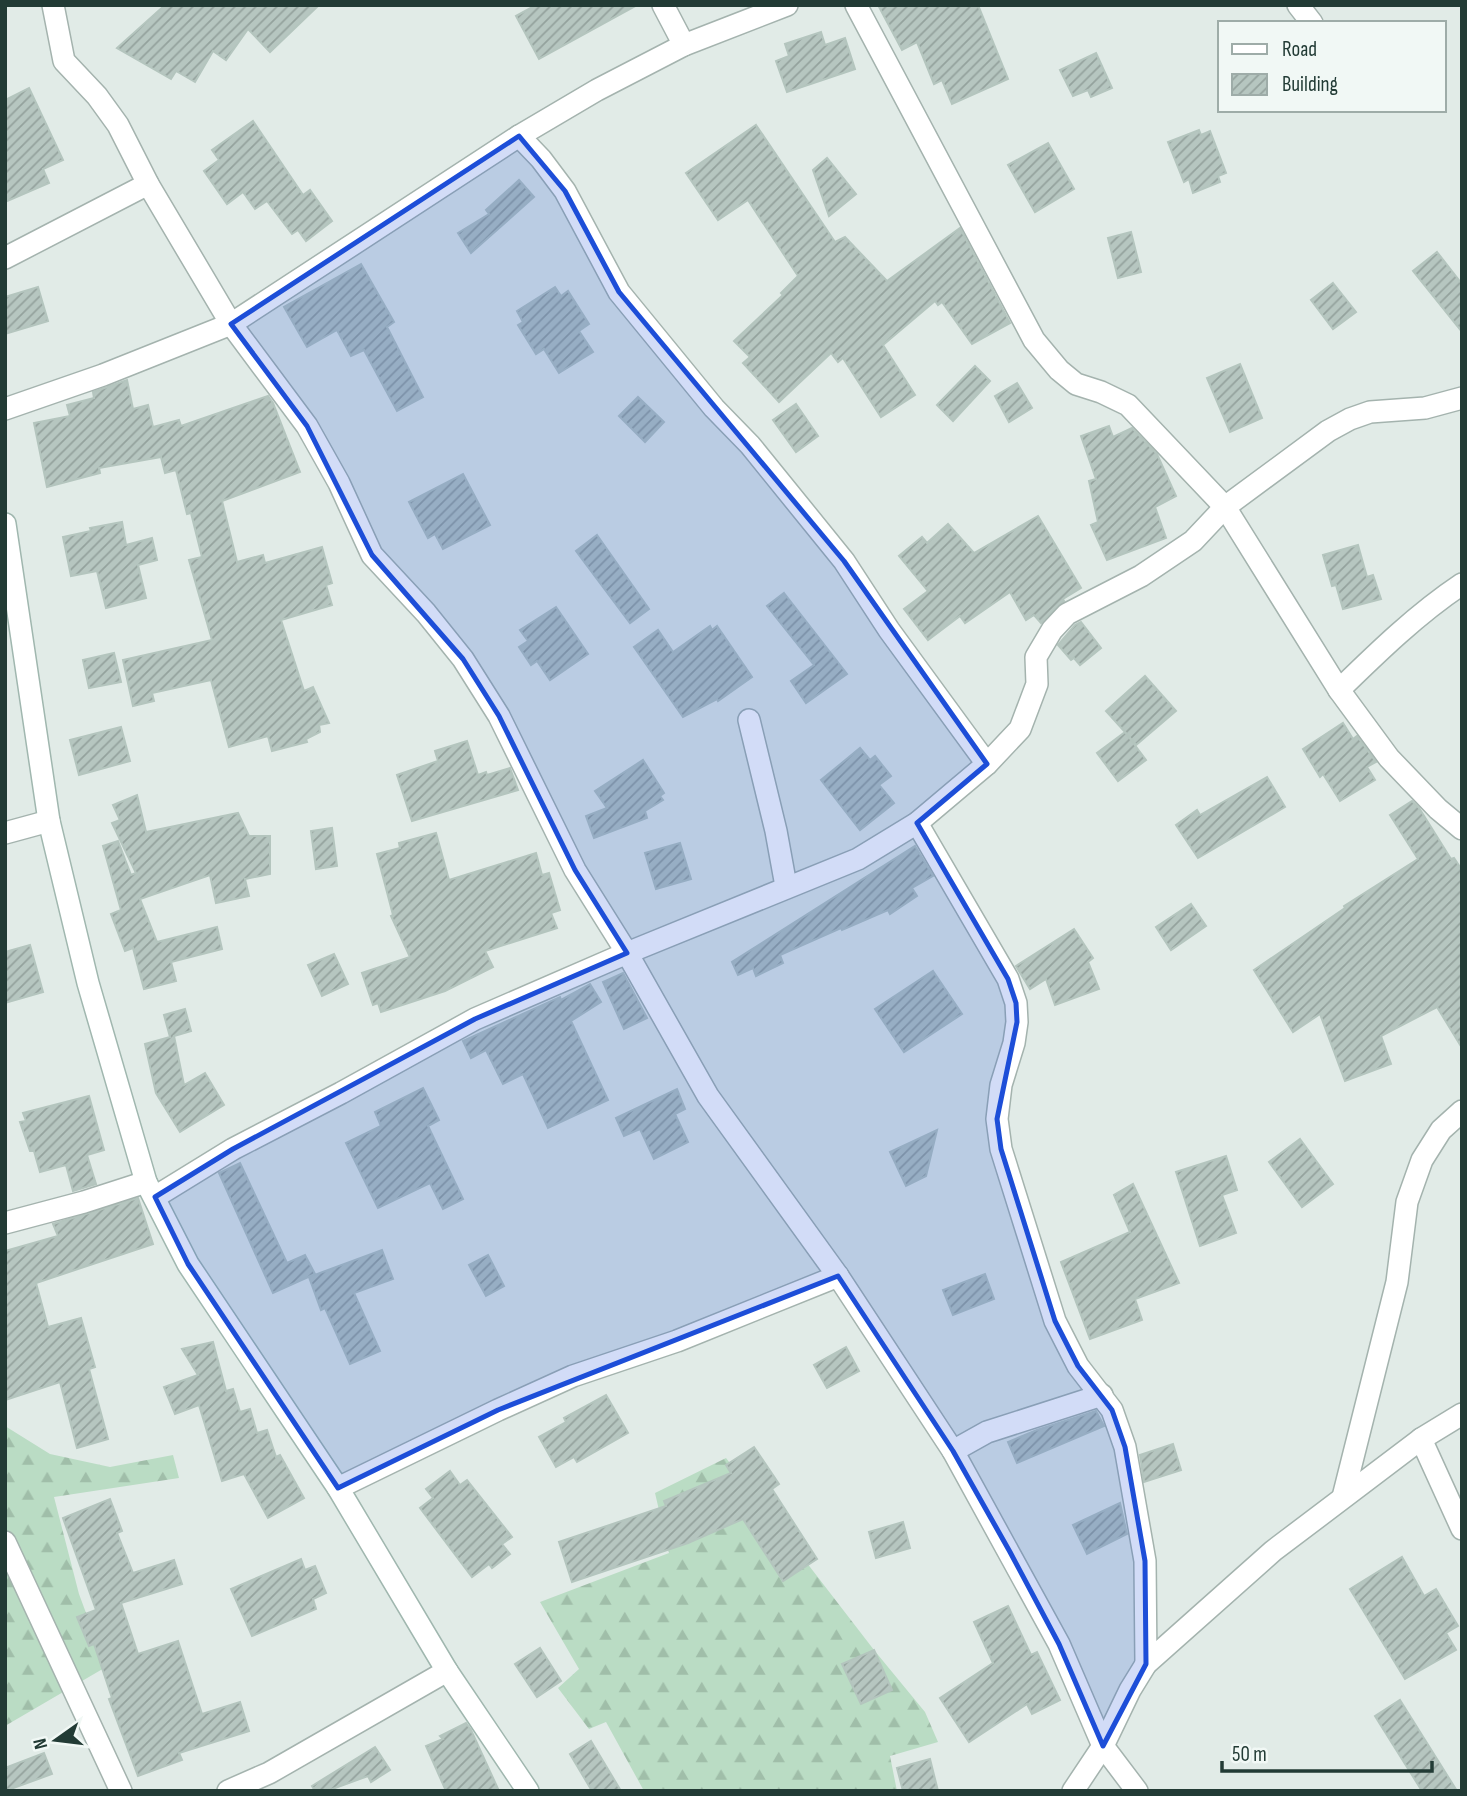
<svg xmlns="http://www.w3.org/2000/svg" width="1467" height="1796" font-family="'Sofia Sans Condensed',sans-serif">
<defs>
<pattern id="forest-firs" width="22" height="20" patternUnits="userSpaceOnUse" patternTransform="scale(1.75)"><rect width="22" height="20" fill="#badcc4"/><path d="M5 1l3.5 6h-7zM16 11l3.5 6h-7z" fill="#a0bea9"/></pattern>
<pattern id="building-hatch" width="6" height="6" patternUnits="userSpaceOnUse" patternTransform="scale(1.75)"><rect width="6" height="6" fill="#b6c6c0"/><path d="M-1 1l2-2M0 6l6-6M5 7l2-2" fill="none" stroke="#94a29d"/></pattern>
</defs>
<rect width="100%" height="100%" fill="#e1ebe7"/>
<g fill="url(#forest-firs)">
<path d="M5,1426L50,1454L110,1467L173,1455L179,1478L54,1497L79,1594L106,1667L5,1726Z"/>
<path d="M726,1458L874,1650L925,1712L938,1742L890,1756L897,1791H644L606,1722L589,1729L558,1688L579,1669L540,1602L669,1553L655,1493Z"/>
</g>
<g fill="url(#building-hatch)" stroke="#b4c5be" stroke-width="2">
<path d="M165,5H319L270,52L248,29L226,60L213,51L195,82L176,71L171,79L117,48Z"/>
<path d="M536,5H637L539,59L516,16Z"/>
<path d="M878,5H978L1008,79L952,104L942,80L934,84L917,42L902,50Z"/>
<path d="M821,32L825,45L845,38L855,69L787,92L776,61L789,56L785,44Z"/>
<path d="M1096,53L1112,88L1091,97L1088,90L1073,96L1060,70Z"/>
<path d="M29,88L63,160L43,169L49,183L5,202V100Z"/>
<path d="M253,121L303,195L310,190L332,221L306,241L298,230L292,234L267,201L255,209L243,192L227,204L204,171L219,160L212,150Z"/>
<path d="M756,125L835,242L845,237L887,281L960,228L1010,323L972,344L942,302L938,305L935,301L883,345L915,395L881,417L843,358L838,362L831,353L779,402L743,363L750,357L734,341L783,295L781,293L798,276L748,200L718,220L686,173Z"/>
<path d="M1199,130L1201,135L1210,131L1226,173L1218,176L1220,182L1193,193L1189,179L1184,182L1168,142Z"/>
<path d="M1048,143L1074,189L1035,212L1008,165Z"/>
<path d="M827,158L856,194L829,216L813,170Z"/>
<path d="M519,180L534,197L471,253L458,233L489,214L486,210Z"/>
<path d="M1131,232L1141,272L1118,278L1108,238Z"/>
<path d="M1437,252L1462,284V332L1413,271Z"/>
<path d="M361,264L394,322L387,327L423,397L397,411L364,350L351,356L337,330L307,347L284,307Z"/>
<path d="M1333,283L1356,312L1333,329L1311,300Z"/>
<path d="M38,287L48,321L5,334V297Z"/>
<path d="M555,287L561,296L568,291L589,324L579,331L593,352L559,373L544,349L536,354L518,325L523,322L517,311Z"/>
<path d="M1240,364L1262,418L1230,432L1207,378Z"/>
<path d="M975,366L990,381L953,421L937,405Z"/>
<path d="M127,380L133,409L148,405L153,427L179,420L181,426L268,396L273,403L300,472L222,501L237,562L263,555L265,563L322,547L332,583L326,585L332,605L281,620L304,691L313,687L329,723L319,725L320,732L306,739L307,742L272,751L268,736L229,747L211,680L152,693L154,701L133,706L123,660L212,640L189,560L202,557L191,513L187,514L176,470L165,473L161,457L99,468L100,473L47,487L34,423L70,416L67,405L94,398L93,392Z"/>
<path d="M1017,383L1032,408L1009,422L995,396Z"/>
<path d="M638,397L664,422L645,442L619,416Z"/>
<path d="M796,404L818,436L796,452L773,420Z"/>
<path d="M1109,426L1113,437L1132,428L1157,454L1176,496L1155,507L1166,538L1107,560L1091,525L1098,522L1089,481L1096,479L1081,436Z"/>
<path d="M463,474L490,525L443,549L435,534L428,538L409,502Z"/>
<path d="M1038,516L1081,588L1063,599L1064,601L1041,623L1034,615L1026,620L1010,592L965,623L960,616L928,640L904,609L928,591L899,556L922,537L927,543L948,524L974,553Z"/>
<path d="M122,522L126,545L152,538L157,560L138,565L146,598L106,608L97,571L71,576L63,537L91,531L90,528Z"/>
<path d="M597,535L649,609L630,623L576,551Z"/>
<path d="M1358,545L1367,577L1373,575L1381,599L1343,609L1336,585L1332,586L1323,555Z"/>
<path d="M784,593L847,674L806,703L791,681L814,665L767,606Z"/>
<path d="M556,607L588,654L550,680L537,661L531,665L519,647L528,641L520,630Z"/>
<path d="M1081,622L1101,648L1080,665L1074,658L1071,660L1058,645L1075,625Z"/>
<path d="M710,626L712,630L717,626L752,677L718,701L717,699L683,717L634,647L658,630L673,652Z"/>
<path d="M114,653L121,682L89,688L83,660Z"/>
<path d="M1145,676L1176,711L1136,745L1125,732L1146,760L1118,781L1097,753L1125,732L1106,711Z"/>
<path d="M1343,723L1353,739L1357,736L1376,762L1367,767L1375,780L1340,801L1323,774L1320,777L1303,749Z"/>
<path d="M121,727L130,761L79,775L70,740Z"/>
<path d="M467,741L478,775L486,772L487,775L510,768L518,790L412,821L397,775L438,761L435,751Z"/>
<path d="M860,748L870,760L875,756L891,776L879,785L894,803L860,830L821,780Z"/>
<path d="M643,760L664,793L660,796L663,800L645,811L647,818L594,838L586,816L607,808L595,791Z"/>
<path d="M1267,777L1285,807L1198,858L1176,825L1197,810L1200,815Z"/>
<path d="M137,795L146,832L238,813L249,836H270V874L245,879L249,896L216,903L210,875L140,899L157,942L217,927L222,949L171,962L176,981L144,989L133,948L125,951L111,914L121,910L103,846L118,841L131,875L136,873L112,823L120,820L113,805Z"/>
<path d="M1412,801L1419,808L1451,859L1454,858L1462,870V1048L1437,1007L1381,1036L1391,1064L1345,1081L1320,1014L1293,1032L1254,970L1345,908L1344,906L1418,859L1390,815Z"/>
<path d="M332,828L337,866L316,869L311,831Z"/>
<path d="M436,833L449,880L536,853L542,875L549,873L560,910L551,913L557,928L485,951L493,967L445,991L381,1012L378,1003L373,1005L362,973L410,957L391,916L393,915L377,854L400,848L399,843Z"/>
<path d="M680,843L691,879L656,889L645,853Z"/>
<path d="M915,846L933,876L912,888L917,896L890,914L888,910L842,930L841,928L780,955L783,963L756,976L753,968L738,975L732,962Z"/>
<path d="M1191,904L1206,926L1171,950L1156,927Z"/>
<path d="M1074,929L1093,958L1088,962L1099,989L1055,1005L1046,979L1030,989L1016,966Z"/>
<path d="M30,945L43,992L5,1003V952Z"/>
<path d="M334,954L348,984L322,996L308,965Z"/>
<path d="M933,971L962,1014L904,1052L875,1009Z"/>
<path d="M623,973L647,1018L624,1029L603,982Z"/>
<path d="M590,984L601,1002L571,1021L608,1100L548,1128L523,1074L503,1084L486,1050L471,1058L463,1041L560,997L561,1000Z"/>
<path d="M185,1009L191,1031L174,1036L184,1085L205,1073L224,1105L180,1132L156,1093L145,1044L170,1037L164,1015Z"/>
<path d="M423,1088L439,1120L428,1126L463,1199L443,1209L430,1183L378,1208L346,1143L381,1126L375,1112Z"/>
<path d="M677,1089L685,1109L675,1114L688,1142L654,1159L640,1129L624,1136L616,1118Z"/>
<path d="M89,1096L104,1150L87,1155L96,1184L73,1191L66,1165L40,1172L34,1151H30L20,1122L26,1121L23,1113Z"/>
<path d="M937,1130L926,1176L906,1186L890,1152Z"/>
<path d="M1300,1139L1333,1184L1302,1207L1269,1162Z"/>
<path d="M1226,1156L1237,1190L1222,1195L1236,1233L1200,1246L1176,1172Z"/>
<path d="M240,1163L287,1263L305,1255L315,1274L273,1293L219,1173Z"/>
<path d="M1133,1184L1179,1283L1135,1299L1142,1320L1090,1339L1061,1262L1130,1232L1114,1195Z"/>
<path d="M138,1198L153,1244L36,1283L48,1327L81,1318L95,1367L89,1369L108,1439L77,1448L60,1382L5,1400V1251L58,1236L53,1224Z"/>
<path d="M382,1250L393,1279L354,1293L380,1351L350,1364L325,1308L321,1310L309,1277Z"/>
<path d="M488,1255L504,1286L486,1296L469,1265Z"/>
<path d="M985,1274L994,1299L953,1315L943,1290Z"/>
<path d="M213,1342L226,1391L233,1389L240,1412L250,1409L257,1433L267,1430L276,1457L280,1455L304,1498L268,1518L244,1474L222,1481L199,1405L175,1414L164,1387L198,1375L182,1349Z"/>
<path d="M846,1347L859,1371L827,1388L814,1365Z"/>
<path d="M606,1395L628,1433L577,1462L574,1457L556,1467L539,1437L566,1422L564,1418Z"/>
<path d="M1096,1411L1104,1426L1017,1463L1008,1442L1037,1430Z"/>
<path d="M1173,1444L1181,1470L1144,1482L1140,1455Z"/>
<path d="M754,1447L779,1484L772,1489L817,1559L783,1581L743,1519L688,1543L572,1582L559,1542L666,1506L664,1501L731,1473L726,1465Z"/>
<path d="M450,1471L460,1485L467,1480L512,1537L502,1544L510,1554L492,1568L489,1564L472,1577L420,1508L433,1498L426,1489Z"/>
<path d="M110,1499L122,1531L117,1533L133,1573L174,1560L182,1584L121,1603L138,1654L178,1641L202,1714L240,1702L249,1731L179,1753L182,1760L138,1776L109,1699L112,1698L94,1644L89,1646L77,1617L96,1610L63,1518Z"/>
<path d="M1120,1503L1127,1534L1087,1554L1073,1525Z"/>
<path d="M903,1522L910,1548L876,1558L869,1532Z"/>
<path d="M1402,1557L1424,1596L1436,1589L1458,1626L1446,1633L1456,1650L1405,1679L1350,1589Z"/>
<path d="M301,1559L305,1570L315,1566L326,1593L313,1599L316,1609L252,1636L231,1589Z"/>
<path d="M1008,1606L1031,1655L1037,1652L1060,1700L1032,1714L1027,1704L969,1742L940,1698L993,1663L974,1622Z"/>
<path d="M540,1648L561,1681L537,1697L515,1664Z"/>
<path d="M874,1650L892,1690L861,1704L842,1664Z"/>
<path d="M1400,1700L1457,1791H1422L1375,1716Z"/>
<path d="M466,1723L471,1730L499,1791H446L426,1746L443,1739L440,1736Z"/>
<path d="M591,1741L621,1791H592L570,1754Z"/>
<path d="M375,1747L390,1770L371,1782L368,1776L327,1791H315L312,1786Z"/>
<path d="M44,1753L52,1774L5,1791V1768Z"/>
<path d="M930,1759L938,1791H903L897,1768Z"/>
</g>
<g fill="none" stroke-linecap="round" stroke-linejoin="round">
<defs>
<g id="street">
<path d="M53,5L64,61L97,96L118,125L148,184L231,324L307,426L339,483L372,555L426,613L463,659L499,716L575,870L627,953L708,1096L838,1276L953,1451L1059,1644L1103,1746L1137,1791"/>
<path d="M663,5L684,45"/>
<path d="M856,5L1034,340L1059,370L1076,384L1101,392L1128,405L1225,507L1339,690L1389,758L1438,809L1462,829"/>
<path d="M1298,5L1312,23"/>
<path d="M519,136L541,159L565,191L619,292L714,408L750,445L844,561L889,630L987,764"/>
<path d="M5,258L148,184"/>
<path d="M5,409L103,375L231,324L519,136L597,90L684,45L787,5"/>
<path d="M1339,690C1378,652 1417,614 1462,584"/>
<path d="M749,720L776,831L786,886"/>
<path d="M917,823L1008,979L1016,1003L1017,1022L1014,1043L1001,1085L997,1119L1001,1149L1055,1321L1078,1366L1112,1410L1125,1447L1145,1561L1146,1664"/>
<path d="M5,833L49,821"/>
<path d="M155,1197L233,1149L341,1093L475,1019L627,953L858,859L917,823L987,764L1020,729L1037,684L1036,657L1052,630L1067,614L1141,576L1193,541L1225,507L1328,431L1350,419L1370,412L1425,408L1462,398"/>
<path d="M5,1223L84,1202L146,1182"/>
<path d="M1421,1439L1462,1529"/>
<path d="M953,1451L987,1432L1102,1395"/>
<path d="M338,1488L498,1410L573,1376L677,1341L838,1276"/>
<path d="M1343,1497L1397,1282L1407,1202L1422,1160L1441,1130L1462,1111"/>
<path d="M5,1542L121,1791"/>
<path d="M228,1791L269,1773L447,1671"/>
<path d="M1073,1791L1103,1746L1130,1690L1146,1664L1273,1551L1421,1439L1462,1414"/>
</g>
<path id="secondary" d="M5,524L49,821L88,983L146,1182L188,1264L338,1488L447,1671L528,1791"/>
</defs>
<use href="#street" stroke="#a4b3ae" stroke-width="24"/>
<use href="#secondary" stroke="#a0b7af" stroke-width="24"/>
<use href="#street" stroke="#fff" stroke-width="21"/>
<use href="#secondary" stroke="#fff" stroke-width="21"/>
</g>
<path fill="#1d4ed8" fill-opacity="0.2" stroke="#1d4ed8" stroke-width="5" stroke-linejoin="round" d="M519,136L565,191L619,292L844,561L987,764L917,823L1008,979L1016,1003L1017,1022L997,1119L1001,1149L1055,1321L1078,1366L1112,1410L1125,1447L1145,1561L1146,1664L1103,1746L1059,1644L1010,1552L953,1451L838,1276L498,1410L338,1488L188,1264L155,1197L233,1149L475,1019L627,953L575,870L499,716L463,659L372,555L307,426L231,324Z"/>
<rect width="1467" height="1796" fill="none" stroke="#223b35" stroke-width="14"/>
<rect x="1218" y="21" width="228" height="91" fill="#f1f8f5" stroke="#9eaca8" stroke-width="2"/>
<rect x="1232" y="44" width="35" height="10" fill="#ffffff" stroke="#9eaca8" stroke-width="2"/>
<text x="1282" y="56" font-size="21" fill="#223b35">Road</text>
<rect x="1232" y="74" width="35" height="21" fill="url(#building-hatch)" stroke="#9eaca8" stroke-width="2"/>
<text x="1282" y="91" font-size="21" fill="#223b35">Building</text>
<g transform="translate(56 1740) rotate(256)" stroke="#f1f8f5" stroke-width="5" paint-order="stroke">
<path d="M0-5L12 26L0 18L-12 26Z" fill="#223b35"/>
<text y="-10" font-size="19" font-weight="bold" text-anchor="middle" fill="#223b35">N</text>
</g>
<path d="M1222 1761v10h210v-10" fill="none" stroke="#223b35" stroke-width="3.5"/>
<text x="1232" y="1761" font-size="21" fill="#223b35" stroke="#f1f8f5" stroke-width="5" paint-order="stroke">50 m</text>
</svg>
